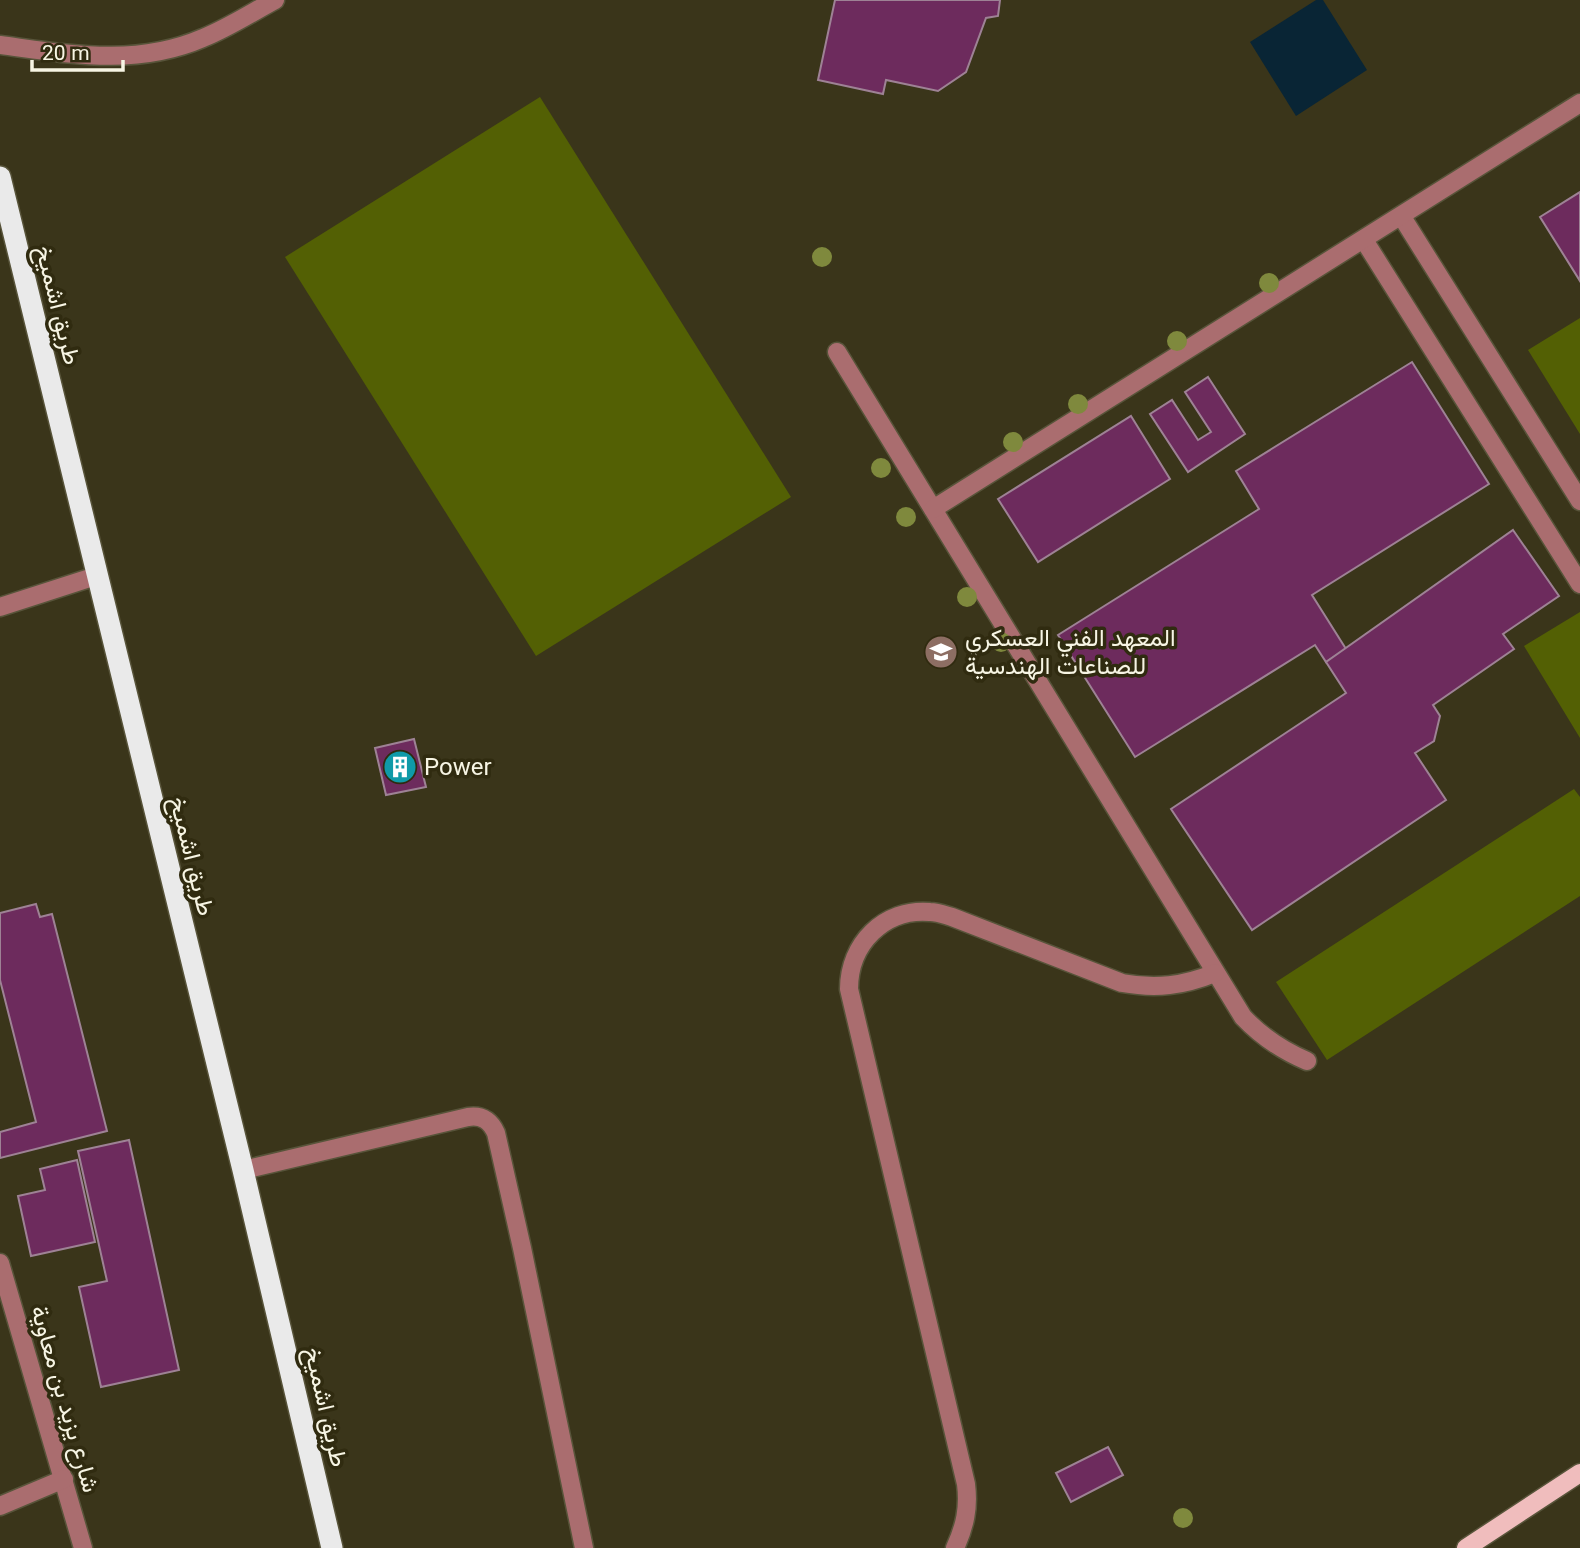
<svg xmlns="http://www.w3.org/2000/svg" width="1580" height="1548" font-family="Georgia,Vazirmatn,serif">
<rect width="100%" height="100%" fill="#3a351a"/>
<g fill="#536004">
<path d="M540,97L791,497L536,656L285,257Z"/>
<path d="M1580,318V434L1528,350Z"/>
<path d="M1580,612V738L1524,646Z"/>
<path d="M1574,789L1580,797V896L1327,1060L1276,982Z"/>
</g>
<path fill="#092535" d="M1316,0H1323L1367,70L1296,116L1250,42Z"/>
<g fill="#6d2b5d" stroke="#9e8295" stroke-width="2">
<path d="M835,0H1000L998,16L986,18L966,72L938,91L886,80L883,94L818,80Z"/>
<path d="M1580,192V281L1540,217Z"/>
<path d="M1412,362L1489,484L1312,595L1346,649L1326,662L1315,645L1135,757L1058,635L1259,509L1236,471Z"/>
<path d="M1208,377L1245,434L1188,472L1150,414L1172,400L1198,440L1211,432L1185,392Z"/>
<path d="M1131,416L1170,479L1038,562L998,499Z"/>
<path d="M1513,530L1559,596L1503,634L1514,649L1433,705L1440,716L1434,741L1415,753L1446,800L1252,930L1171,809L1346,693L1326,662Z"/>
<path d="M414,739L426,787L386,795L375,748Z"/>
<path d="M36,904L40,917L52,914L107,1131L0,1158V1132L36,1122L0,980V913Z"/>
<path d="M129,1140L179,1370L101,1387L79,1287L107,1281L78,1151Z"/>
<path d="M77,1160L95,1242L31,1256L18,1196L45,1190L40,1169Z"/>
<path d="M1108,1447L1123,1475L1071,1502L1056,1473Z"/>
</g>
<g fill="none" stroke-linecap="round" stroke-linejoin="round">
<defs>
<g id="minor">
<path d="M0,45C69,54 136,67 203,38C228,28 251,13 275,0"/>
<path d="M1402,217L1580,501"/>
<path d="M1364,240L1580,584"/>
<path d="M837,352L1243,1017C1262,1037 1281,1050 1307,1061"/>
<path d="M933,509L1580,103"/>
<path d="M0,607L96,576"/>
<path d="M243,1170L468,1117C482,1115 490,1120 496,1133L522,1248L584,1548"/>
<path d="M0,1263L83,1548"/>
<path d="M0,1506L64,1479"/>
<path d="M955,1548C965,1526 969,1508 966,1484L849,989C849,944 884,908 930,912C938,912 945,915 952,917L1122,983C1156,989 1183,986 1215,973"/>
</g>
<path id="major" d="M1466,1548L1580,1473"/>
<path id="highway" d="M0,177L243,1170L332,1548"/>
</defs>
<use href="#minor" stroke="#58543a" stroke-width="21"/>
<use href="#major" stroke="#58543a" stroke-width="21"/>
<use href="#highway" stroke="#58543a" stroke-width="24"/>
<use href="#minor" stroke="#aa6d6f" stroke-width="18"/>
<use href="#major" stroke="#f0bdbd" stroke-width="18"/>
<use href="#highway" stroke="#eaeaea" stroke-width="21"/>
</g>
<g fill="#7f893d">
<circle cx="822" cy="257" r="10"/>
<circle cx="1269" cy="283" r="10"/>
<circle cx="1177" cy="341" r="10"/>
<circle cx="1078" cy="404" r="10"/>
<circle cx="1013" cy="442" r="10"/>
<circle cx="881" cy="468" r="10"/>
<circle cx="906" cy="517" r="10"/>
<circle cx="967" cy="597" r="10"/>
<circle cx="1001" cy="642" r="10"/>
<circle cx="1183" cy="1518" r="10"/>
</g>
<defs>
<symbol id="university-disc" viewBox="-11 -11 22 22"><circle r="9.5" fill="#8d6e63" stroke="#302b10"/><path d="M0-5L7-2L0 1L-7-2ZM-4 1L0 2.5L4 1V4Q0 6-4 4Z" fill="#fff"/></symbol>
<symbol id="building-disc" viewBox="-11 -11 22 22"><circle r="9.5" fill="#0f9aa8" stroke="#302b10"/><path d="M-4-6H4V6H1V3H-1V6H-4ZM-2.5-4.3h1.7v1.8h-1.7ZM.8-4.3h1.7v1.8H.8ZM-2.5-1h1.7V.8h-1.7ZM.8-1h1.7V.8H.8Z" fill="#fff"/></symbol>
</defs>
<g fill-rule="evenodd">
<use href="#university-disc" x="922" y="633" width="38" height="38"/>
<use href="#building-disc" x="381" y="748" width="38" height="38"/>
</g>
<g text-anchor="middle" stroke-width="7" stroke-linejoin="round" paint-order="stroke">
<g font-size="24" fill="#f7f5e4" stroke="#302b10">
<text transform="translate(58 305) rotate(76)" y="8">طريق اشميخ</text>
<text transform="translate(192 856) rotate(76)" y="8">طريق اشميخ</text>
<text transform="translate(65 1399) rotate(74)" y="8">شارع يزيد بن معاوية</text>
<text transform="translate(326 1407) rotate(77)" y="8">طريق اشميخ</text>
</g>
<g font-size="24" fill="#f7f5e4" stroke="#302b10" text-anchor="start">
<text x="965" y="646">المعهد الفني العسكري<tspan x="965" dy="28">للصناعات الهندسية</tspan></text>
<text x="424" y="775">Power</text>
</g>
</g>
<path d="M32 60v10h91v-10" fill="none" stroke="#f7f5e4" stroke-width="3.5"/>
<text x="42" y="60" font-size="21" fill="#f7f5e4" stroke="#302b10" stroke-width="5" paint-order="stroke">20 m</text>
</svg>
